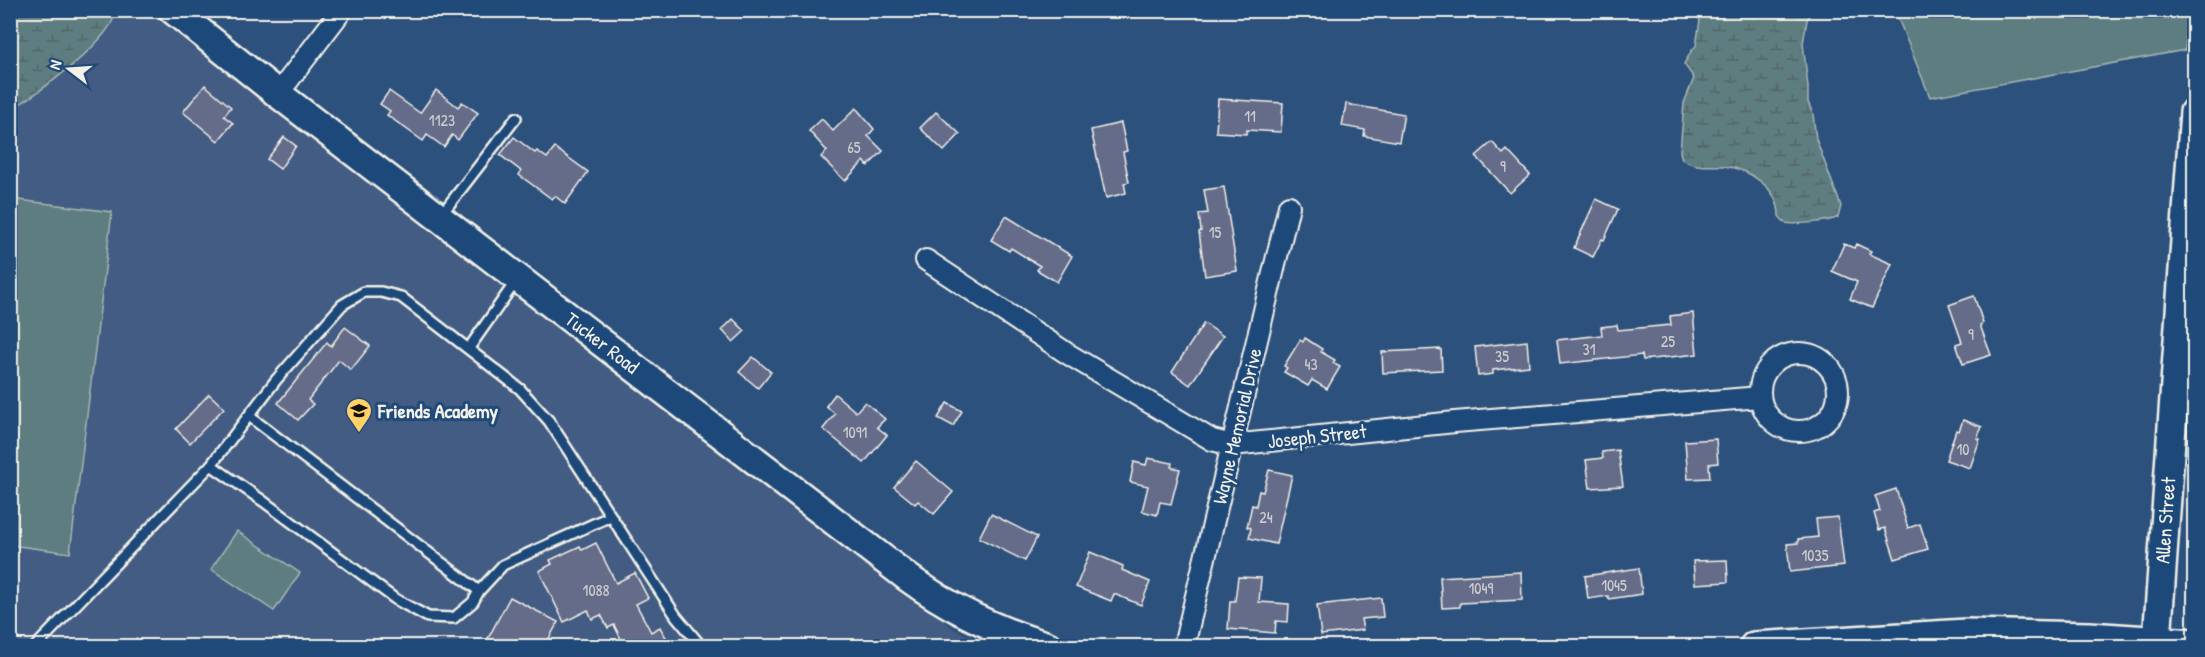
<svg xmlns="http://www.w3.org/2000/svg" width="2205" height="657" font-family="'Patrick Hand',sans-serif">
<defs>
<pattern id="wetland-marsh" width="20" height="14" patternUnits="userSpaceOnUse" patternTransform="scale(1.5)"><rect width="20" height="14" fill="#5d7d81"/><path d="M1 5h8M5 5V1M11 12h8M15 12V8" fill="none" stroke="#546566"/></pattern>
</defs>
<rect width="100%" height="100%" fill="#2d517d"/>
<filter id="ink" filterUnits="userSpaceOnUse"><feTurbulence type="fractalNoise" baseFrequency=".0167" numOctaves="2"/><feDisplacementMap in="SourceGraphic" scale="12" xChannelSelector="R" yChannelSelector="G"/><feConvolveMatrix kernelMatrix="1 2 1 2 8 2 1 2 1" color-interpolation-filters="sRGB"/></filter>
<g filter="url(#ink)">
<path fill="#425c83" d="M64,10L148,11L169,24L858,549L954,629L989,646H11V63Z"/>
<g fill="#5d7d81" stroke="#a8b7b4" stroke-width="1.5">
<path d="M1895,11H2188L2185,50L1930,97Z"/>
<path d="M11,199L112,212L70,553L11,545Z"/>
<path d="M237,531L300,573L274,611L211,569Z"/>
</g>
<g fill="url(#wetland-marsh)" stroke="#a8b7b4" stroke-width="1.5">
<path d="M11,10H115C117,37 34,97 11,109Z"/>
<path d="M1693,11H1812L1807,20L1803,43L1808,87V102L1813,114L1816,139L1841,206L1838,217C1830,222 1795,225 1785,223L1779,216C1779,188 1749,169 1724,166C1708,165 1695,168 1682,159L1680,152L1684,103L1694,78L1684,64L1692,50L1696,46L1700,20Z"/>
</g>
<g fill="#656c8a" stroke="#f4f1e8" stroke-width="1.5">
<path d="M205,85L231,107L224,116L233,123L218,141L183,112Z"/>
<path d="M436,90L458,107L462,102L478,113L458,140L452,135L444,147L427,135L423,141L387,115L390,111L380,104L389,91L420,113Z"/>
<path d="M1218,99L1283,103L1281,132L1247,130L1246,134L1216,132Z"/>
<path d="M1346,104L1404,114L1399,142L1364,136L1365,130L1342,126Z"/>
<path d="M856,108L874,129L868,136L883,151L868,166L864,161L845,181L821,157L827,151L809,131L822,119L833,131Z"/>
<path d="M936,112L960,134L944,151L920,128Z"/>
<path d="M1121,123L1127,151L1123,152L1129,182L1124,183L1126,193L1106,198L1091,130Z"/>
<path d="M284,137L296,146L280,169L267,159Z"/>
<path d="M514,137L535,153L537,151L547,158L555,148L588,172L565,204L555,196L552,199L519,175L521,171L500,155Z"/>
<path d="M1492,142L1503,154L1507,150L1530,175L1510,193L1476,156Z"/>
<path d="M1224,187L1237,271L1205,276L1199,232L1201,231L1199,214L1208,213L1204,190Z"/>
<path d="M1596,199L1618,209L1604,240L1602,239L1593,257L1574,248Z"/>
<path d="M1006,216L1072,256L1057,282L1037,270L1040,266L1011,248L1009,251L991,240Z"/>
<path d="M1844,244L1854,248L1856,244L1871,251L1869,254L1892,264L1872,308L1850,299L1857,282L1832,271Z"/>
<path d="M1974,296L1983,323L1980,325L1991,355L1963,364L1956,344L1962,342L1949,305Z"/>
<path d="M1693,313L1697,354L1643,360L1642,355L1560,364L1557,340L1602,335L1601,327L1617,325L1618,330L1671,325L1670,316Z"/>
<path d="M733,319L745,331L733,342L722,330Z"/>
<path d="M1204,323L1223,336L1190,385L1172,372Z"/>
<path d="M345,327L370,346L351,370L339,360L308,400L313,404L298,420L278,403L327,342L331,346Z"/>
<path d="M1305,338L1322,349L1321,352L1335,360L1333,363L1340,367L1327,389L1312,380L1308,386L1284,372L1287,368L1284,366L1300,340L1303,342Z"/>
<path d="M1527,341L1529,366L1493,370V374L1478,376L1475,347Z"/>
<path d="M1441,349L1442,370L1383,373L1382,352Z"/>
<path d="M753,357L771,372L758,388L739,372Z"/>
<path d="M209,394L224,408L190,443L176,429Z"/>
<path d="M835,394L856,412L865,402L885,419L877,427L887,435L864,463L823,429L835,414L826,406Z"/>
<path d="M947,403L962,411L953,426L938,418Z"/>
<path d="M1963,420L1982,427L1977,438L1980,439L1970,468L1946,460L1956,430L1959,431Z"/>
<path d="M1716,439L1718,463L1709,464L1710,478L1688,479L1685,441Z"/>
<path d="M1618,450L1623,486L1590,488L1586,460L1603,458L1602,452Z"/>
<path d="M1148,458L1172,463L1171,467L1180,469L1171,504L1160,502L1157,515L1142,511L1148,486L1130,482L1134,462L1146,465Z"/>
<path d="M916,461L953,492L934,514L918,501L915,504L894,487Z"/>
<path d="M1269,470L1292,475L1276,544L1249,538L1251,528L1247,527L1252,505L1256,506L1259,491L1263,492Z"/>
<path d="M1896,489L1908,528L1920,524L1928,549L1895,559L1885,528L1879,530L1874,513L1880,511L1875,496Z"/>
<path d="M991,514L1037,537L1025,561L979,538Z"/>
<path d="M1838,517L1844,566L1790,572L1787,544L1798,543V539L1818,537L1816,519Z"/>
<path d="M596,543L616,583L635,573L648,598L636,604L651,632L660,627L671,646H621L624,645L614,625L608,628L601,615L592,619L588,610L564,622L539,571L552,564L550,560L580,546L582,550Z"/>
<path d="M1090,552L1123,566L1122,570L1150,582L1141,605L1114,594L1111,601L1076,587Z"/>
<path d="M1727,560L1728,582L1695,584L1693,561Z"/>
<path d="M1639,568L1642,594L1609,599L1608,596L1588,599L1585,576Z"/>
<path d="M1521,572L1522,600L1460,603V607L1442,608L1440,577Z"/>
<path d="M1238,577L1261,578L1259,602L1289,604L1288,622L1276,621L1275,633L1228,629L1230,601H1235Z"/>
<path d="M510,597L558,622L545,646H484Z"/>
<path d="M1381,598L1383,617L1361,619L1363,630L1321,635L1317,605Z"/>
</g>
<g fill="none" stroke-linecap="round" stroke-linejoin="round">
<defs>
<g id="lane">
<path d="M441,215L516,118"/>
<path d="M469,348L516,281"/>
<path d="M249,416L479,591"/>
<path d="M611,516L503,565L479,591L473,602L454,618L428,617L395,599L263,501L211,465L276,380L342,305L364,292H381L401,297L520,389L549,421L676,616L701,646"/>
<path d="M36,646L211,465"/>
<path d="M983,646L992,627"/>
</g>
<g id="street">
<path d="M278,94L342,10"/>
<path d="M926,260L1068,354L1212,440L1232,445L1455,422L1760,397"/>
<circle cx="1799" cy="392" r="39"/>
<path d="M1184,646L1289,206"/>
</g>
<g id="secondary">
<path id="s1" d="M173,10L278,94L907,577C951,609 996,631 1048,646"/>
<path id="s2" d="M2157,640L2194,112"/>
<path d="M1754,646L1966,633L2089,636L2194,643"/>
</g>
</defs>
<use href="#lane" stroke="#f4f1e8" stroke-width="14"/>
<use href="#street" stroke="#f4f1e8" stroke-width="24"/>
<use href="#secondary" stroke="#f4f1e8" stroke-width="32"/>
<use href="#lane" stroke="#1f4a7a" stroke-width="9"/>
<use href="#street" stroke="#1f4a7a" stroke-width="20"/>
<use href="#secondary" stroke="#1f4a7a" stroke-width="27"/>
</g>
</g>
<defs>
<symbol id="school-pin" viewBox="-11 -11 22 30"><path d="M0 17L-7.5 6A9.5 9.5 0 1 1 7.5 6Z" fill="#ffd166" stroke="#1f4a7a"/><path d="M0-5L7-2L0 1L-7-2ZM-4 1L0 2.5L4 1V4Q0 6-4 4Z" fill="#111"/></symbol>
</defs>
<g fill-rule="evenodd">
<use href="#school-pin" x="344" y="396" width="30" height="40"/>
</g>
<g text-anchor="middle" stroke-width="6" stroke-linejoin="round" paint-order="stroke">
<g font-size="16" fill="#d0d0d0">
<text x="1250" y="122">11</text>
<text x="442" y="126">1123</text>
<text x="854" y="153">65</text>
<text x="1503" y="172">9</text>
<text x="1215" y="238">15</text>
<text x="1971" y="340">9</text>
<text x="1668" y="347">25</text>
<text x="1589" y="355">31</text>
<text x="1502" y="362">35</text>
<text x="1311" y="370">43</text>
<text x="855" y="438">1091</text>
<text x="1963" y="455">10</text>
<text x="1266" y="523">24</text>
<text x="1815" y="561">1035</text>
<text x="1614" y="591">1045</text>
<text x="1481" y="594">1049</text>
<text x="596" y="596">1088</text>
</g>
<g font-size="20" fill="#f4f1e8" stroke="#1f4a7a">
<text dy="7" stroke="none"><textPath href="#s1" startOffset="543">Tucker Road</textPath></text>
<text transform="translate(1237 426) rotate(-77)" y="7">Wayne Memorial Drive</text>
<text transform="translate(1317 436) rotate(-6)" y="7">Joseph Street</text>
<text dy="7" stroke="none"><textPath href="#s2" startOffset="120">Allen Street</textPath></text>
</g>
<g font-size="20" font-weight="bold" fill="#f4f1e8" stroke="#1f4a7a" text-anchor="start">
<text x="378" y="418">Friends Academy</text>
</g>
</g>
<rect width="2205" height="657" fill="none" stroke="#1f4a7a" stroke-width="36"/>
<rect x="18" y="18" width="2169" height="621" fill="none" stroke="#f4f1e8" stroke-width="2" filter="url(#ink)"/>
<g transform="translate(69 69) rotate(287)" stroke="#1f4a7a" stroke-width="4.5" paint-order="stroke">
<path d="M0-4.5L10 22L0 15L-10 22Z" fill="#f4f1e8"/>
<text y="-9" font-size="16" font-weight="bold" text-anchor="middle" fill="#f4f1e8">N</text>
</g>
</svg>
